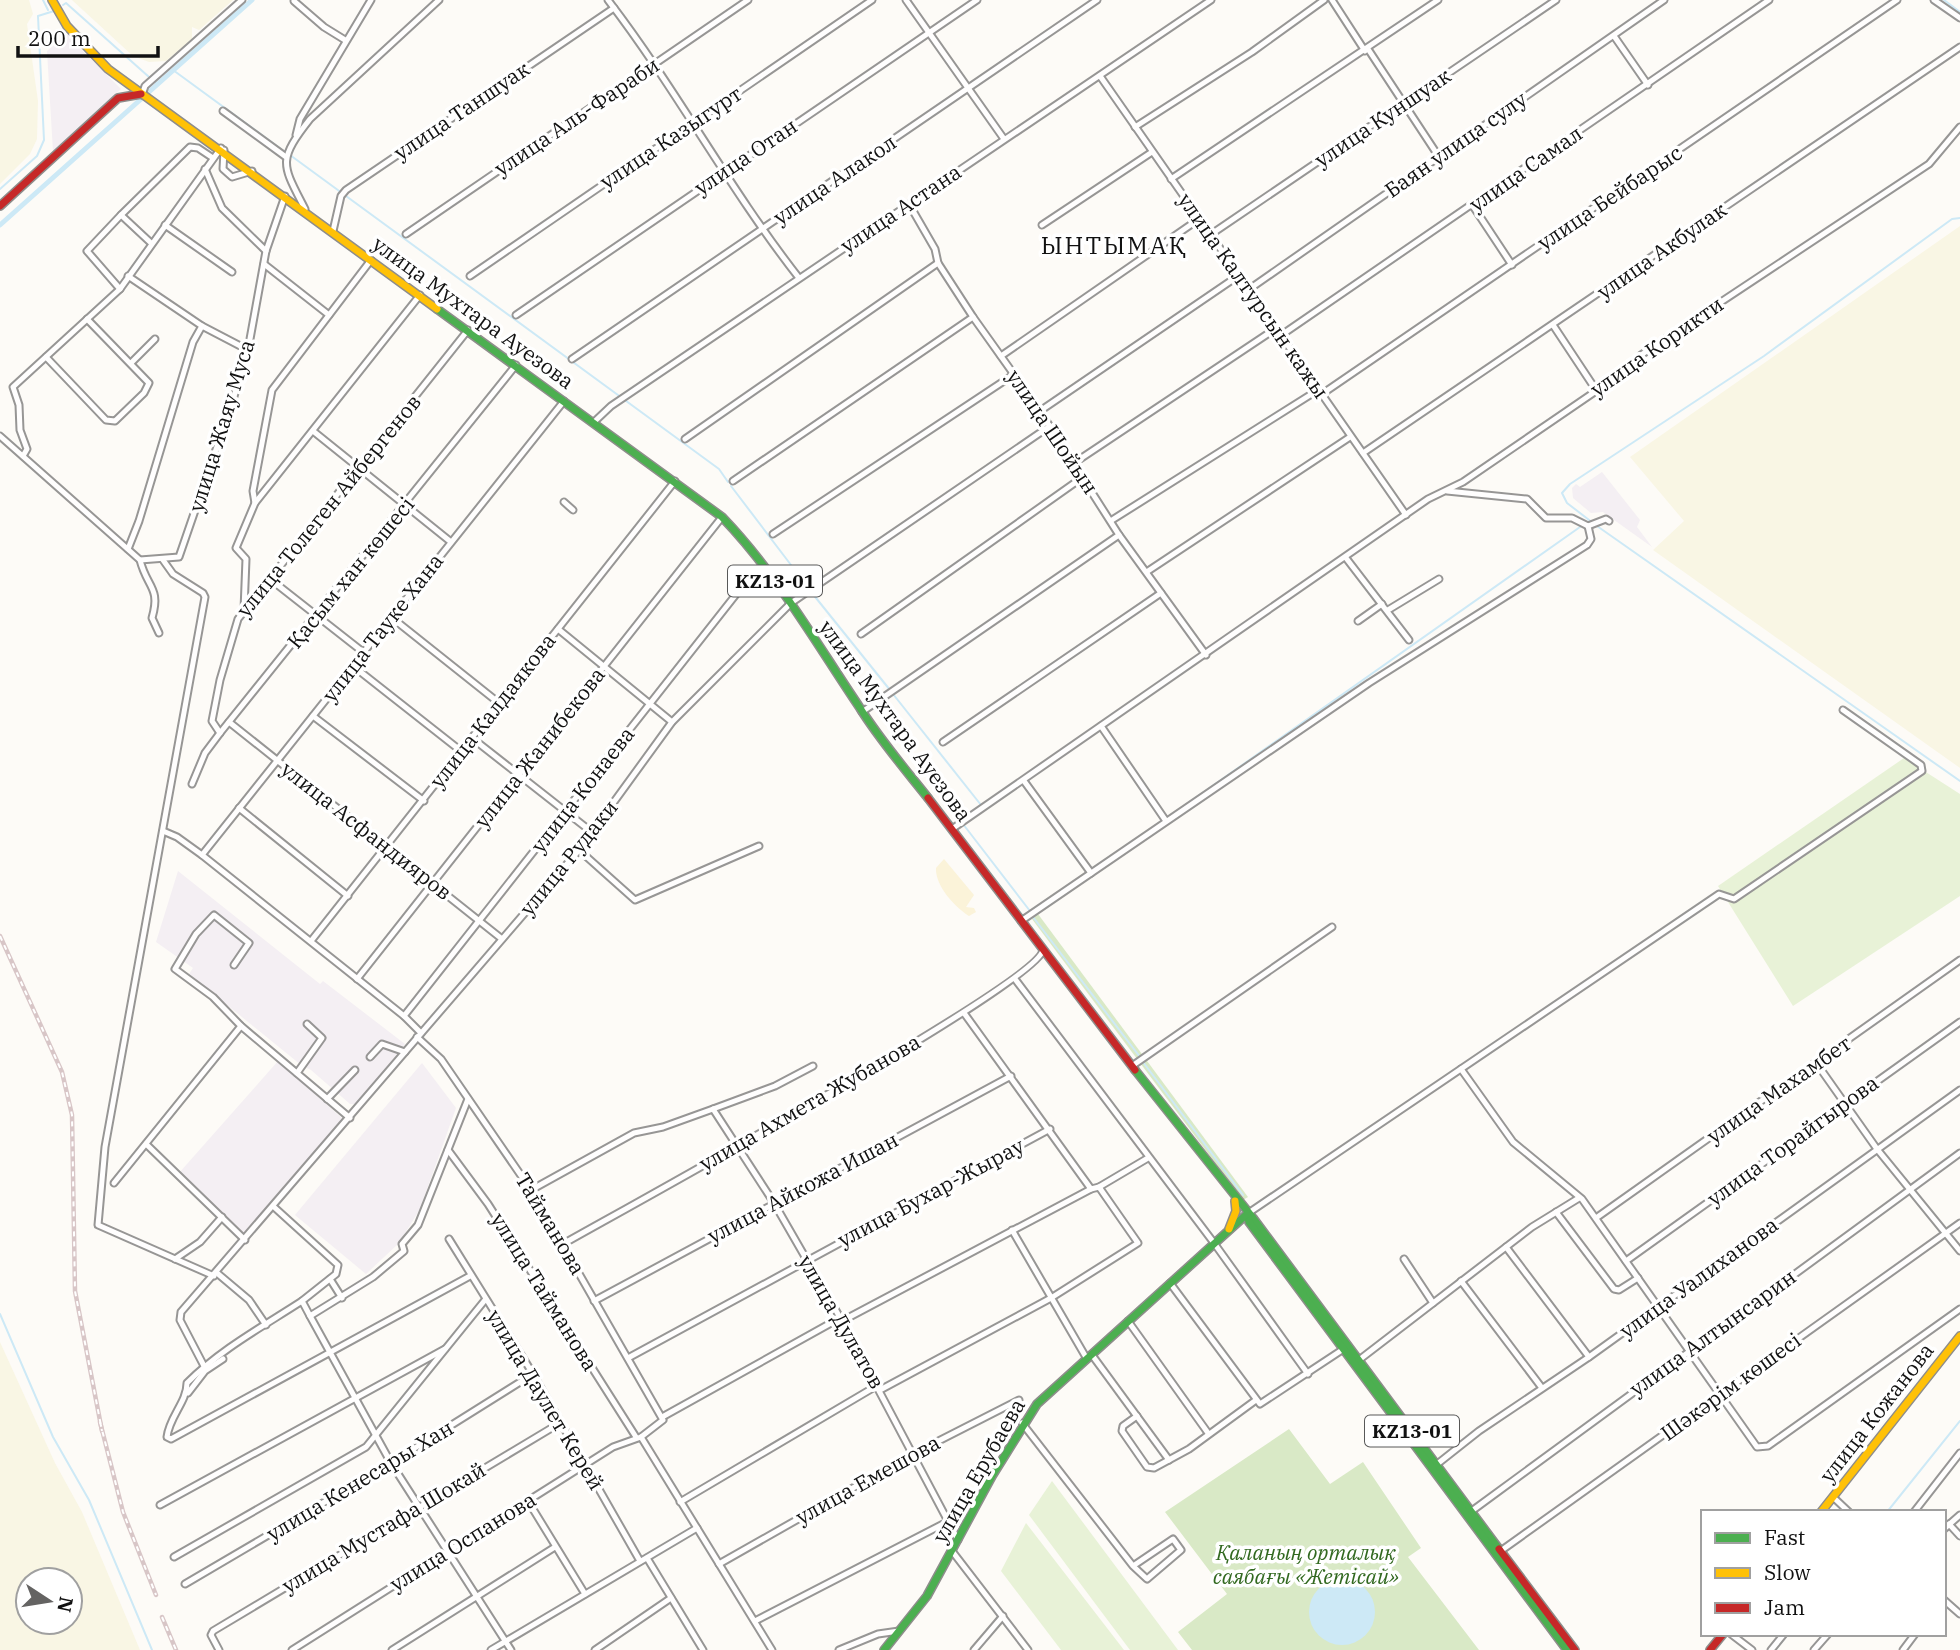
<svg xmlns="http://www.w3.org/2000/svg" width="1960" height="1650" font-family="'IBM Plex Serif',serif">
<rect width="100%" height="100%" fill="#fdfbf7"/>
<g fill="#f4eff3">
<path d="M69,33L84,52L121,89L53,152L47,51Z"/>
<path d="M1602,472L1640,520L1637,527L1652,547L1603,512L1591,513L1573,498L1572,488L1576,484L1580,487Z"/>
<path d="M178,871L320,984L323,981L405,1044L357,1104H350L311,1070L301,1065L189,974L193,968L156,942Z"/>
<path d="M278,1061L343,1119L243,1234L179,1173Z"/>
<path d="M422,1063L456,1108L420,1209L399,1243L366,1274L295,1215Z"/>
</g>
<g fill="#f9f6e4" fill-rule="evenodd">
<path d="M0,0H29L33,14L27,24L38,101L37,139L30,154L0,184Z"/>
<path d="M72,0H233L199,30L192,27V39L166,61L149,62L133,56Z"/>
<path d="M1960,226V768L1653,550L1684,521L1630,457Z"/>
<path d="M0,1342L55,1463L82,1512L140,1650H0ZM28,1580H70V1622H28Z"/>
</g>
<g fill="#e8f2d7">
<path d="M1904,758L1960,794V896L1793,1006L1718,886Z"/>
<path d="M1052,1481L1178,1650H1130L1029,1515Z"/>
<path d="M1026,1523L1124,1650H1061L1001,1571Z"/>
</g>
<g fill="#d9e9c6">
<path d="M1038,914L1248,1197L1243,1200L1032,919Z"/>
<path d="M1289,1429L1330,1484L1363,1462L1421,1548L1408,1557L1479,1650H1192L1178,1632L1227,1594L1165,1512Z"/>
</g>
<path fill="#fbf3d9" d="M944,859L974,895L966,907L974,908L976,912L969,916C955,907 935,886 936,868Z"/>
<circle fill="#cde9f6" cx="1342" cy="1612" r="33"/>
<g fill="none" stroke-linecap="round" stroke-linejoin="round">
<g stroke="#cde9f6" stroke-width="2">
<path d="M43,0L48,10"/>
<path d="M1944,0L1960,12"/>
<path d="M63,5L66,3L149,77"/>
<path d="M173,70L285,152"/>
<path d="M155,82L158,84"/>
<path d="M290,155L719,469L728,482"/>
<path d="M0,189L37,156L44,140L38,16L54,11"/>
<path d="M731,486L807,586"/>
<path d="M1593,523L1567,503L1562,493L1570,484L1764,356L1952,219L1960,218"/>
<path d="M1597,526L1960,781"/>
<path d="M812,593L890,690"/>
<path d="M893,694L981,805L967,815"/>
<path d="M1167,818L1580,527"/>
<path d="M963,824L1030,911"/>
<path d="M1137,839L1163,820"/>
<path d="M1033,917L1140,1057"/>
<path d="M1143,1062L1243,1195"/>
<path d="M0,1314L53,1437L89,1500L152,1650"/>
<path d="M1887,1512L1960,1421"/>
<path d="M1775,1650L1788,1634"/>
</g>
<path stroke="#cde9f6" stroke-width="5" d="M0,225L252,0"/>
<defs>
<g id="street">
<path d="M608,0C677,90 730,190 799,278"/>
<path d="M906,0L1004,139"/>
<path d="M1332,0L1365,51"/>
<path d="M1934,0L1960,18"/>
<path d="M294,1L324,27L345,40"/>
<path d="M1614,36L1648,85"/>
<path d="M1368,49L1439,157"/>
<path d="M1100,76L1406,515"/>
<path d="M142,95L145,86L242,0"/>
<path d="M223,111L286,157"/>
<path d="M1135,127L1252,52L1324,0"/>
<path d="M296,135L300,119L371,0"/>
<path d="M224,150L223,169L232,177L252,171"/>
<path d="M205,169L222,208L266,251"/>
<path d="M1171,179L1438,0"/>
<path d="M909,204L935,249L938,263L973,317L1040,411L1119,535L1206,655"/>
<path d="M1473,206L1512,265"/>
<path d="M305,209C282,164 277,161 310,119L439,0"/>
<path d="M165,225L232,272"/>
<path d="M1042,225L1152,152"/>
<path d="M333,231L341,196L346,190L614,8"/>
<path d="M406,234L748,0"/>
<path d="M1210,235L1556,0"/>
<path d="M151,243L121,215L190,147L198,148L213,158"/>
<path d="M264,264L329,315"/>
<path d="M128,276L202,326L248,350"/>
<path d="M470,276L872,0"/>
<path d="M120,289L87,251L121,215"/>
<path d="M1248,290L1664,0"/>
<path d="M516,315L977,0"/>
<path d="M1553,325L1596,390"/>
<path d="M1280,336L1769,0"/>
<path d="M1001,356L1199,219"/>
<path d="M46,357L106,420L115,421L144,393L149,383L87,319"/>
<path d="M572,359L1097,0"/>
<path d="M131,363L155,339"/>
<path d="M1322,394L1897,0"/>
<path d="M1040,411L1238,276"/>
<path d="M593,423L611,406L1211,0"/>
<path d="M313,431L451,542"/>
<path d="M0,436L140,560L179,557L232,403L248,350L266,251L285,196"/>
<path d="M685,439L938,263"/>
<path d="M1363,453L1960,47"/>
<path d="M23,456L27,449L20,430L19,405L13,387L120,289L221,148"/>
<path d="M1074,463L1275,329"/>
<path d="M733,481L973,317"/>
<path d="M1447,491L1527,499L1546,518H1572L1588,526L1606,519L1609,521"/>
<path d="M564,502L573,510"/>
<path d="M255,503L253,491L272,390L371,260"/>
<path d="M1112,520L1318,390"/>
<path d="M773,534L1013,375"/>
<path d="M128,549L139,521L193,342L202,326"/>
<path d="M1346,558L1409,640"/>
<path d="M140,560C147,588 161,587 152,618L159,633"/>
<path d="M163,560L173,574L203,593L205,597L105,1147L98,1225L214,1276"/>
<path d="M1148,571L1350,437"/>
<path d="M270,579L363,652"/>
<path d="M244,610L246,559L236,548L255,503L420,295"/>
<path d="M1388,610L1439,579"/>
<path d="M391,617L499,703"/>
<path d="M1358,621L1382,604"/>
<path d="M558,629L672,722"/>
<path d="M861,634L1083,477"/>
<path d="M353,666L461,751"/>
<path d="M862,712L1119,535"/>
<path d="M313,716L424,801"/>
<path d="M229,722L502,939"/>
<path d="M1101,726L1166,821"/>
<path d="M220,733L212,721L220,680L238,619L468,330"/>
<path d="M472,738L593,833"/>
<path d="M943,742L1161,593"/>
<path d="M1024,781L1091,873"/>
<path d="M192,784L205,753L220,733L516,365"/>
<path d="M239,808L348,896"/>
<path d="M952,829L1428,499L1463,482L1618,376L1641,355L1929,164L1960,127"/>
<path d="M163,831L177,837L202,855L404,1016L421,1033"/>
<path d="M579,850L635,900L759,846"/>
<path d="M202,855L564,401"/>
<path d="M1021,921L1369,683L1587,545L1591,539L1588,526"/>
<path d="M311,941L675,481"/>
<path d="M234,965L249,943L214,915L196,934L175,969L213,997L241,1026L350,1118"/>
<path d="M357,979L722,517"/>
<path d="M1015,979L1214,1243L1308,1374"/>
<path d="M404,1016L745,583L764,566"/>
<path d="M370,1057L382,1044L405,1052"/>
<path d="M1817,1064L1877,1149L1960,1251"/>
<path d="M1132,1066L1332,927"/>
<path d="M1461,1069L1513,1142L1582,1199L1757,1447L1768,1446L1960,1309"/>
<path d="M297,1073L322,1038L307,1024"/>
<path d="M327,1099L355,1070"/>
<path d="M468,1099L418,1225L402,1244L404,1251L373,1277L310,1316L302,1301C262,1327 221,1349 187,1383C187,1402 169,1417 167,1437L171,1439L470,1276"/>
<path d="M713,1109L774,1203L842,1321L958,1540"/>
<path d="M146,1144L245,1240"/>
<path d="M448,1150L488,1204L636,1437"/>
<path d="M114,1183L241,1026"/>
<path d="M1099,1187L1148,1158"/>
<path d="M531,1190L634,1133L663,1127L713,1109L775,1086L813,1066"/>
<path d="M274,1207L338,1265L336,1274L302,1301"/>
<path d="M1556,1212L1614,1289L1619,1290L1638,1278"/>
<path d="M1247,1214L1719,894L1734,899L1922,771L1921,765L1843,710"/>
<path d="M1596,1218L1960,960"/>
<path d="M1012,1230L1087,1359"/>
<path d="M449,1239L533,1374L640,1561"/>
<path d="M563,1244C621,1211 1037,984 1043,950"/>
<path d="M1506,1247L1589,1357"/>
<path d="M175,1259L200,1242L222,1217"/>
<path d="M1404,1259L1433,1303"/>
<path d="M1626,1261L1960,1022"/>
<path d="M217,1273L249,1300L266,1325"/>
<path d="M330,1279L342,1298"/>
<path d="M1461,1281L1542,1388"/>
<path d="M1170,1283L1260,1404L1345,1348"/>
<path d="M594,1301L1011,1076"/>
<path d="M310,1316L391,1463L511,1650"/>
<path d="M842,1321L1091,1189"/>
<path d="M1128,1321L1208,1433"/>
<path d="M1092,1355L1169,1460"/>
<path d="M628,1358L1050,1129"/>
<path d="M1359,1360L1532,1227L1579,1198"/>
<path d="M204,1366L180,1320L181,1312L579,850L672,722L791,603L1050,426"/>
<path d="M880,1390L1051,1298L1138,1243L1099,1187L1091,1189L964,1013"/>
<path d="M188,1393L205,1371L223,1359"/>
<path d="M664,1416L840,1318"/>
<path d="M1137,1416L1123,1426L1122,1431L1147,1467L1154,1468L1189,1449L1256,1400"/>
<path d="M1022,1423L1133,1566L1173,1539L1181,1550L1147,1579L1133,1566"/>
<path d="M641,1437L772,1650"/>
<path d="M1436,1465L1479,1431L1589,1357L1960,1090"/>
<path d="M1833,1497L1849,1512"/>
<path d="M528,1501L585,1594"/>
<path d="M680,1502L878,1385"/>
<path d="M160,1505L445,1349"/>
<path d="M1914,1512L1960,1453"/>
<path d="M1469,1513L1960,1153"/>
<path d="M1949,1524L1960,1536"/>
<path d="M1944,1529L1960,1515"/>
<path d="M1502,1550L1960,1223"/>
<path d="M952,1551L1028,1650"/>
<path d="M174,1557L366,1447L485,1300"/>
<path d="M647,1558L703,1650"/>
<path d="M719,1564L911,1455L1019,1400"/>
<path d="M185,1584L391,1463L533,1374"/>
<path d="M1944,1600L1960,1614"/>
<path d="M755,1621L947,1522"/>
<path d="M1731,1634L1752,1650"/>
<path d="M219,1650L211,1635L213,1631L560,1423"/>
<path d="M292,1650L613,1447L641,1437L663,1420L531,1190L441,1059L417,1037"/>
<path d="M392,1650L555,1547"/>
<path d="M491,1650L697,1528"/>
<path d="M595,1650L671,1598"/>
<path d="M839,1650L878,1634L899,1631"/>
<path d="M974,1650L1003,1616"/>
<path d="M1771,1650L1784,1634"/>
<path d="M1814,1650L1828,1634"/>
<path d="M1903,1650L1915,1634"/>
</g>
<g id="fast">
<path d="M437,309L722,517C777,574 816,643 860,708C880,740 905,769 928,798"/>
<path d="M1135,1070L1253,1218L1499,1549"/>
<path d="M1247,1214L1249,1222L1567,1650"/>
<path d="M884,1650L927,1596L992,1476L1037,1404L1247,1214"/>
</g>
<g id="slow">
<path d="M52,0L67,26L108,69L437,309"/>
<path d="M1229,1229L1236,1211L1235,1201"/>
<path d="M1821,1512L1960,1336"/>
</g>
<g id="jam">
<path d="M0,206L118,98L141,94"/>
<path d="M928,798L1135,1070"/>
<path d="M1499,1549L1575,1650"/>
<path d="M1710,1650L1723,1634"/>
</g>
</defs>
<use href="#street" stroke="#979695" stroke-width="9"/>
<use href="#fast" stroke="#8e8d8b" stroke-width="10"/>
<use href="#slow" stroke="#8e8d8b" stroke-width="10"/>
<use href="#jam" stroke="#8e8d8b" stroke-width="10"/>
<use href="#street" stroke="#fffefe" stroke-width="5"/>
<use href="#fast" stroke="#4caf50" stroke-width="7"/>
<use href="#slow" stroke="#ffc107" stroke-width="7"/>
<use href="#jam" stroke="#c62828" stroke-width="7"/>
<defs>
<g id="rail">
<path d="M0,936L62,1072L72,1115L75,1291L102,1431"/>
<path d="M100,1422L123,1512L156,1595"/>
<path d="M162,1617L176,1650"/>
</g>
</defs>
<use href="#rail" stroke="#d8c6c7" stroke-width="4.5"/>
<use href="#rail" stroke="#fff" stroke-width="2" stroke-dasharray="5" stroke-linecap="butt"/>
</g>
<g text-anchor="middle" stroke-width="7" stroke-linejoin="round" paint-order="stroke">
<g fill="#fff" stroke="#585858" stroke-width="2">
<rect x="728" y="565.5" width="94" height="31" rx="5"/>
<rect x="1365" y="1415.5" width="94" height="31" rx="5"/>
</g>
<g font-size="19" font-weight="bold" fill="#111">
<text x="775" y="588">KZ13-01</text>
<text x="1412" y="1438">KZ13-01</text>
</g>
<g font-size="21" fill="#111" stroke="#fff">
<text transform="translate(462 111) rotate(-34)" y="7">улица Таншуак</text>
<text transform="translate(577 117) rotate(-34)" y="7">улица Аль-Фараби</text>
<text transform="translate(1383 118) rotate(-34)" y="7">улица Куншуак</text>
<text transform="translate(671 138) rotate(-34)" y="7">улица Казыгурт</text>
<text transform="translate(1456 145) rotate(-35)" y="7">Баян улица сулу</text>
<text transform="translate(746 157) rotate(-34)" y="7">улица Отан</text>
<text transform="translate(1526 169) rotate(-35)" y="7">улица Самал</text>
<text transform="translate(835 180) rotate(-34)" y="7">улица Алакол</text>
<text transform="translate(1610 198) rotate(-34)" y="7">улица Бейбарыс</text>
<text transform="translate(901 209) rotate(-34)" y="7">улица Астана</text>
<text transform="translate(1662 251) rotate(-35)" y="7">улица Акбулак</text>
<text transform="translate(1253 296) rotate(55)" y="7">улица Калтурсын кажы</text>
<text transform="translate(473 313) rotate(36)" y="7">улица Мухтара Ауезова</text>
<text transform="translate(1657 347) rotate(-35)" y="7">улица Корикти</text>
<text transform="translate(222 426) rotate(-73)" y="7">улица Жаяу Муса</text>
<text transform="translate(1052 432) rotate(56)" y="7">улица Шойын</text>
<text transform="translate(329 506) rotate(-51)" y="7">улица Толеген Айбергенов</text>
<text transform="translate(351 573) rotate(-51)" y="7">Қасым хан көшесі</text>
<text transform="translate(383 628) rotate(-52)" y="7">улица Тауке Хана</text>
<text transform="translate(493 711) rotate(-52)" y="7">улица Калдаякова</text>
<text transform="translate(895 721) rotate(54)" y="7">улица Мухтара Ауезова</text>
<text transform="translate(540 748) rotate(-52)" y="7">улица Жанибекова</text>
<text transform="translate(583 790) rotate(-52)" y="7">улица Конаева</text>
<text transform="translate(366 831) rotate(38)" y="7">улица Асфандияров</text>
<text transform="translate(569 858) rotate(-51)" y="7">улица Рудаки</text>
<text transform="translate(1779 1090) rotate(-35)" y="7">улица Махамбет</text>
<text transform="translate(810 1103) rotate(-30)" y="7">улица Ахмета Жубанова</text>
<text transform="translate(1793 1141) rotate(-36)" y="7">улица Торайгырова</text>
<text transform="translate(803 1188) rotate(-28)" y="7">улица Айкожа Ишан</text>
<text transform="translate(931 1193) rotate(-28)" y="7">улица Бухар-Жырау</text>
<text transform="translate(550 1224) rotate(59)" y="7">Тайманова</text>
<text transform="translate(1699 1278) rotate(-36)" y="7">улица Уалиханова</text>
<text transform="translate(544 1292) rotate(58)" y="7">улица Тайманова</text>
<text transform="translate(841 1322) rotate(60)" y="7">улица Дулатов</text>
<text transform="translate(1713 1333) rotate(-36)" y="7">улица Алтынсарин</text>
<text transform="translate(1731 1387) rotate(-36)" y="7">Шәкәрім көшесі</text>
<text transform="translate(545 1400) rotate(59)" y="7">улица Даулет Керей</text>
<text transform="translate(1877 1413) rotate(-52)" y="7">улица Кожанова</text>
<text transform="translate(979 1471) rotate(-60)" y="7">улица Ерубаева</text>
<text transform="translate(868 1480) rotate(-29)" y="7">улица Емешова</text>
<text transform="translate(360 1481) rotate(-31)" y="7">улица Кенесары Хан</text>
<text transform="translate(384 1528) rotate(-31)" y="7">улица Мустафа Шокай</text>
<text transform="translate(463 1542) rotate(-32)" y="7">улица Оспанова</text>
</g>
<g font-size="21" font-style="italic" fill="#326920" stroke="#fff">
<text x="1306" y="1560">Қаланың орталық<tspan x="1306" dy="24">саябағы «Жетісай»</tspan></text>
</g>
<g font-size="24" letter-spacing="2" fill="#111" stroke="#fff">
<text x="1114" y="254">ЫНТЫМАҚ</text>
</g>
</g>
<rect x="1701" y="1510" width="245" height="126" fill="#ffffff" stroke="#a0a0a0" stroke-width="2"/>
<rect x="1715" y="1533" width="35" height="10" fill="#4caf50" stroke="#a0a0a0" stroke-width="2"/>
<text x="1764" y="1545" font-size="21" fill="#111111">Fast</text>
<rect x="1715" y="1568" width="35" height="10" fill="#ffc107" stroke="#a0a0a0" stroke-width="2"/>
<text x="1764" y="1580" font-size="21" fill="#111111">Slow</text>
<rect x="1715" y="1603" width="35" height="10" fill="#c62828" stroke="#a0a0a0" stroke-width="2"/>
<text x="1764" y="1615" font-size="21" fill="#111111">Jam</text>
<g transform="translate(49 1601) rotate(102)"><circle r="33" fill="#ffffff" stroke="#a0a0a0" stroke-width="2"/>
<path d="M0-5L12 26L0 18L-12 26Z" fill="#646362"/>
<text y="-10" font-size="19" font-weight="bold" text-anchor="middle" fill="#111111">N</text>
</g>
<path d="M18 46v10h140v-10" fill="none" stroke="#111111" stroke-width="3.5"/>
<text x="28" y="46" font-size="21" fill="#111111" stroke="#ffffff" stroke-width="5" paint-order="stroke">200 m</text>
</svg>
